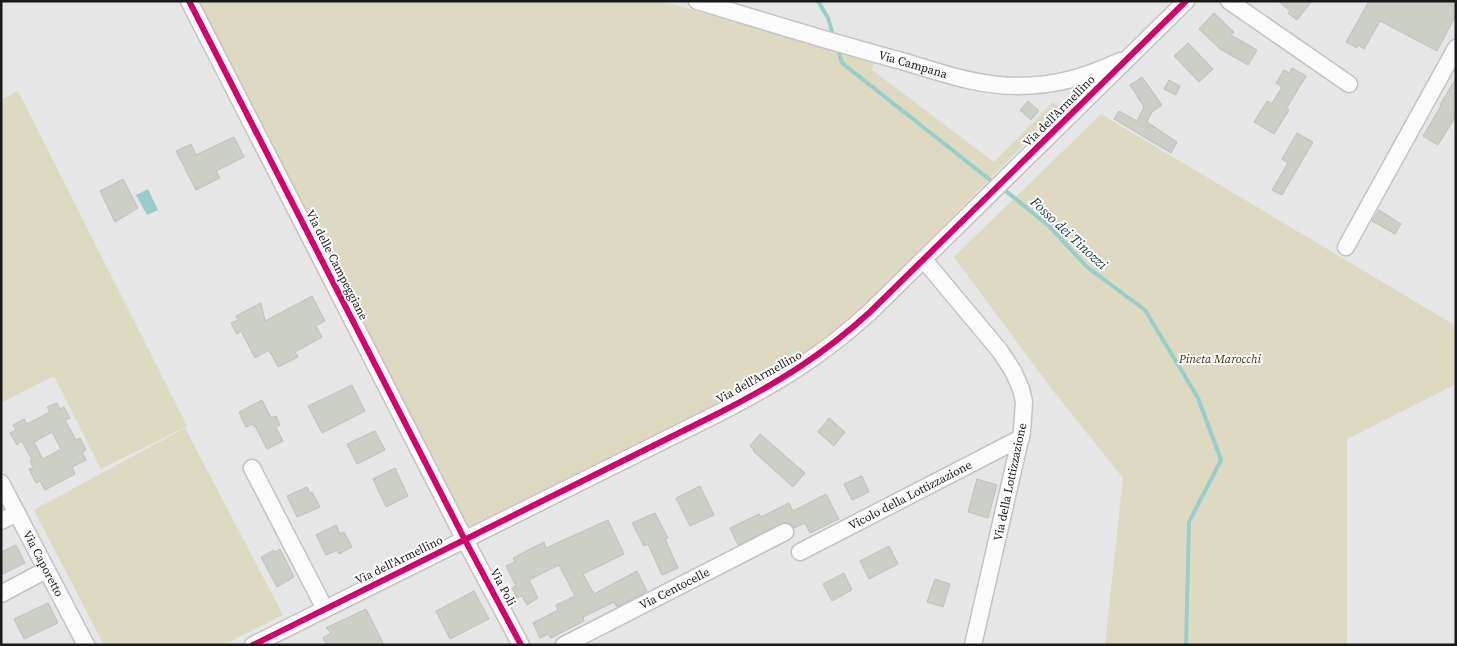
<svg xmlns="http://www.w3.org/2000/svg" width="1457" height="646" font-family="'Source Serif 4',serif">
<rect width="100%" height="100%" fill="#e5e6e5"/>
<g fill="#ded9c1">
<path d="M192,1H662L874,62L872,70L994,162L1053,102L1060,108L830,341L748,396L466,528Z"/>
<path d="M18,91L187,426L101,469L54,376L1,403V100Z"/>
<path d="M1101,114L1456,326V384L1347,439V645H1105L1123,478L1051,388L954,257Z"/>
<path d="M185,428L283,615L223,645H104L34,510Z"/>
</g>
<path fill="#97cecc" d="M148,189L158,210L147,215L136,195Z"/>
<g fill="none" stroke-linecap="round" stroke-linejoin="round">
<g stroke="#97cecc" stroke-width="4">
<path d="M818,1L828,18L834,38"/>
<path d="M838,49L842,63L994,183"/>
<path d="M1002,188L1049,226L1087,267L1145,310L1198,398L1221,460L1189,522L1186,645"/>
</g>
</g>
<g fill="#cccfc5" stroke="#bebfbe" fill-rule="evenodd">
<path d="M1278,1H1312L1297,20L1288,13L1290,11Z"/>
<path d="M1369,1H1456V15L1437,51L1380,21L1364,49L1358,45L1357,48L1346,42Z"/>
<path d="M1214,13L1234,32L1231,35L1257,50L1248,65L1220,49L1199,29Z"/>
<path d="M1188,43L1213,69L1199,82L1174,56Z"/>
<path d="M1292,68L1306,76L1286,109L1289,110L1274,134L1254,122L1267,101L1272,103L1282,87L1276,83L1284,70L1289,73Z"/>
<path d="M1142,77L1162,105L1152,112L1147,122L1177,142L1171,153L1114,119L1119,111L1137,121L1144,107L1130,85Z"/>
<path d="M1456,78V116L1438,145L1423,136L1441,106L1440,105Z"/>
<path d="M1169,80L1180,86L1176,95L1164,89Z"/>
<path d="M1028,101L1039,111L1031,120L1020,110Z"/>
<path d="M1297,133L1313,142L1282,195L1272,190L1288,163L1282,159Z"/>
<path d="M234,137L244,157L216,171L220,178L196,190L176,151L191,144L196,155Z"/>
<path d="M123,179L138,208L115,222L100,191Z"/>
<path d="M1379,210L1401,224L1395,234L1372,221Z"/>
<path d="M312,296L325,321L316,326L322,337L295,352L298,357L278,367L269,350L255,358L241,331L237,334L231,323L238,320L236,316L261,303L265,321Z"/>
<path d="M352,385L365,411L322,433L308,406Z"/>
<path d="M262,400L271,418L276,416L280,425L276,427L283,441L267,449L255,426L254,427L253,424L246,427L239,412Z"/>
<path d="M57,403L60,409L64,407L70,418L65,420L76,440L80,438L86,450L82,452L86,460L72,467L75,474L45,490L40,481L36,483L29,469L33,468L30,461L32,460L22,441L17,445L10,433L16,430L13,425L24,419L27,424L50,412L47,407ZM52,432L61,449L43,459L34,442Z"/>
<path d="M829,418L845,432L834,446L818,432Z"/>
<path d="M375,431L385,450L357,464L347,444Z"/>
<path d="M760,434L805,473L793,487L753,451L754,449L750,446Z"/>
<path d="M395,468L408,496L386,507L373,479Z"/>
<path d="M862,476L869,492L852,500L844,484Z"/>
<path d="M977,479L997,485L988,518L968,512Z"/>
<path d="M700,486L714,515L690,526L676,498Z"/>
<path d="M307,487L310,493L312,492L320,507L297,517L287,496Z"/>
<path d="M826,494L839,519L810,533L805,523L794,528L791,524L785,522L738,545L730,528L759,514L761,517L789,503L793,511Z"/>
<path d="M655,513L668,538L665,539L678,568L662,575L648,544L644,546L632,523Z"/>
<path d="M608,520L624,554L583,574L594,594L637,571L647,591L617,607L614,602L583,617L584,621L551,638L548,634L540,638L533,623L558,610L556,605L575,596L559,565L529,580L538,598L527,605L522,596L517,598L512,588L516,586L506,566L515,562L513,558L544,542L546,548Z"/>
<path d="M336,525L340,534L344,532L352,547L339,554L337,550L326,555L316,535Z"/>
<path d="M16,545L25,563L1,575V552Z"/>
<path d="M889,546L898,564L869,579L860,561Z"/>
<path d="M280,549L294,577L277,587L261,557L274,550L275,552Z"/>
<path d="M844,573L852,590L832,601L823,584Z"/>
<path d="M935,579L950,584L943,607L927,602Z"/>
<path d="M474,591L489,619L450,639L436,611Z"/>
<path d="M48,603L58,623L24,639L14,619Z"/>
<path d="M366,609L384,645H327L323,638L331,633L326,628Z"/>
</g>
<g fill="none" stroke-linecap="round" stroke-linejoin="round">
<defs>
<g id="minor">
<path d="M189,1L465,540L521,645"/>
<path id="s1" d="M697,1C764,21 831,42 898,60C937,71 976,86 1017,86C1055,86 1086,77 1120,61"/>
<path d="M1229,1L1349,84"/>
<path d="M1346,247L1456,48"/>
<path d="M924,260L1000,351L1013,371L1021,389L1024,402L1022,431L973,645"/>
<path d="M252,468L325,609"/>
<path id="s2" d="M1,483L86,645"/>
<path d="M1,521L17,513"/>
<path id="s3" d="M800,552L1021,438"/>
<path d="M1,594L46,570"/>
<path d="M253,645L719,413C777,383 822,356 870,312L1186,1"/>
<path id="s4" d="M564,645L785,532"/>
</g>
</defs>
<use href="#minor" stroke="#c3c3c3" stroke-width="19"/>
<use href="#minor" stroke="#fbfbfb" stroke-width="16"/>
<defs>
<g id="cycleway">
<path d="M189,1L465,540L521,645"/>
<path d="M253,645L719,413C777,383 822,356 870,312L1186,1"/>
</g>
</defs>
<use href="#cycleway" stroke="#fff" stroke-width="9"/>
<use href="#cycleway" stroke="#d6006c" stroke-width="6"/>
</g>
<g text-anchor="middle" stroke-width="4" stroke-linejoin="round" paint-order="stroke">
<g font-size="12" fill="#181918" stroke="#fff">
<text dy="4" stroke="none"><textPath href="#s1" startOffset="225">Via Campana</textPath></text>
<text transform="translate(1059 111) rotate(-45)" y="4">Via dell'Armellino</text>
<text transform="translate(337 265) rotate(63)" y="4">Via delle Campeggiane</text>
<text transform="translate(759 377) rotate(-29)" y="4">Via dell'Armellino</text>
<text transform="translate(1010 482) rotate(-78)" y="4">Via della Lottizzazione</text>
<text dy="4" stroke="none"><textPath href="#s3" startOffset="124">Vicolo della Lottizzazione</textPath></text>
<text transform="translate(399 560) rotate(-26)" y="4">Via dell'Armellino</text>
<text dy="4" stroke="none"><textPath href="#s2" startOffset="91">Via Caporetto</textPath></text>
<text transform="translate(503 587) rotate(62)" y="4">Via Poli</text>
<text dy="4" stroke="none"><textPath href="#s4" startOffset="124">Via Centocelle</textPath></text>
</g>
<g font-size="12" font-style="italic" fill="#403506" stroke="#fff">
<text x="1220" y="363">Pineta Marocchi</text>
</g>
<g font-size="14" font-style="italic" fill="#1a4040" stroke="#fff">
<text transform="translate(1069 233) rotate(43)" y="5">Fosso dei Tinozzi</text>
</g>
</g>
<rect width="1457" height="646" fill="none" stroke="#181918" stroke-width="5"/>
</svg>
